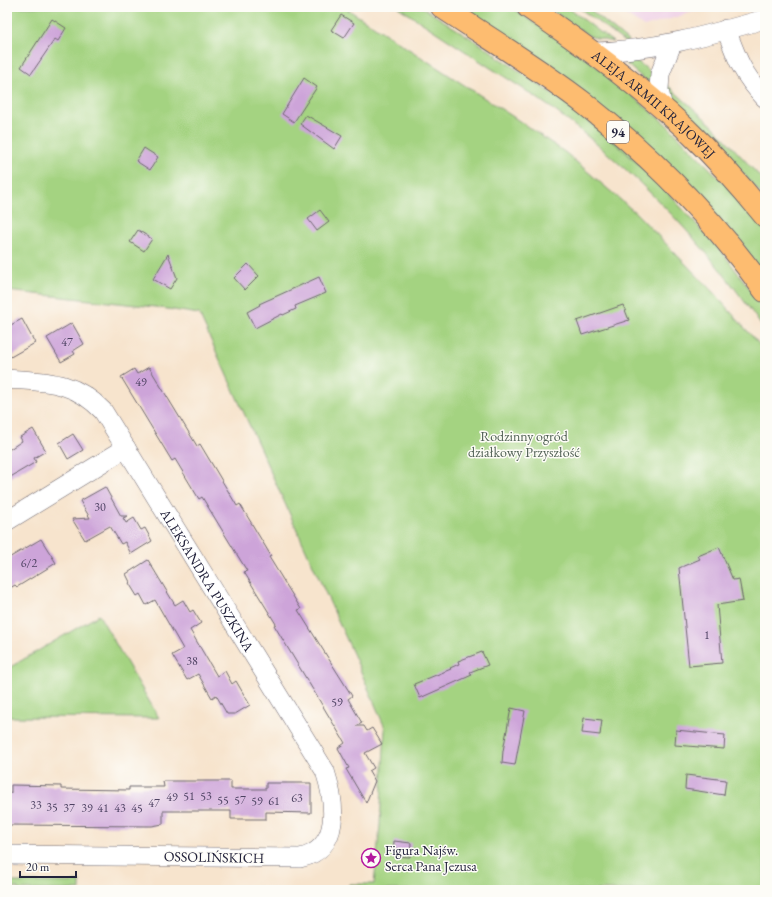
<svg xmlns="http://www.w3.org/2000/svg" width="772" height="897" font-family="'EB Garamond',serif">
<rect width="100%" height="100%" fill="#fdfcf7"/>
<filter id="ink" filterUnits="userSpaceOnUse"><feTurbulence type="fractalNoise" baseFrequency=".025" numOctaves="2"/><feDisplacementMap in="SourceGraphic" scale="8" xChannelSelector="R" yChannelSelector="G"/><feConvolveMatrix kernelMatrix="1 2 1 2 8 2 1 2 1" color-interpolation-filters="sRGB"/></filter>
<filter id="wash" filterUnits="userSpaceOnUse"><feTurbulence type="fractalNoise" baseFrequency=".012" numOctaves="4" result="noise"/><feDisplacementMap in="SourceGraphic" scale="16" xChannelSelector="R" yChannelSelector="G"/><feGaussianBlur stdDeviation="0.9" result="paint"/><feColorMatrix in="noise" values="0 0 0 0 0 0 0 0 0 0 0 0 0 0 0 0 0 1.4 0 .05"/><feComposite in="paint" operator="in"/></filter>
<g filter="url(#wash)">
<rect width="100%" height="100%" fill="#f7e4cd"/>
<path fill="#efd0e6" d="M614,7H709L644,27Z"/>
<g fill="#a4d381" stroke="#637a5e">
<path d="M7,7H344L512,116L566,153L637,214L711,290L759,344L765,354V890H349V884H374L380,825L385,728L356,660L199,314L155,307L7,291Z"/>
<path d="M398,7H422L497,55V57L499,59L500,58L567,104L570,108L571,107L627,153L630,158L631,157L668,193L699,227L701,231L702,230L722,252L765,309V331C708,245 633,169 550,107C530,93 510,80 489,67C459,47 428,27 398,7Z"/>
<path d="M459,7H511L590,61L666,124L727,186L765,230V274Z"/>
<path d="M547,7H567L613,42L589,36Z"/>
<path d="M578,7H587L628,41L626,43Z"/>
<path d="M633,58L652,73L649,81H646L622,60Z"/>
<path d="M666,84L713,126L765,182V199L736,165L671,101Z"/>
<path d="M99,615L159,718L7,717V669Z"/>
<path d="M7,882H80V890H18V888H7Z"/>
</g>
<g id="blocks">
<g fill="#cda4d9">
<path d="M341,15L354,23L344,38L331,30Z"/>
<path d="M52,19L66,28L58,41L55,39L31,74L21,67Z"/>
<path d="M304,78L317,87L294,122L282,114Z"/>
<path d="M306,115L342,136L334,149L300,124Z"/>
<path d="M144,148L158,157L150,170L136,161Z"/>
<path d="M320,210L329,222L317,231L308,219Z"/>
<path d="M138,230L152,239L144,251L130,242Z"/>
<path d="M168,254L177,278L170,289L153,279Z"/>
<path d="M248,264L259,276L245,290L234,278Z"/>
<path d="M319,277L326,293L295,306L296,309L283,315L282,314L255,328L247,312L260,305L259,304Z"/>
<path d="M623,305L629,320L582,335L577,321Z"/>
<path d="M22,319L35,343L7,359V327Z"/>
<path d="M72,323L84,344L73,351L75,354L61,362L47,338Z"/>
<path d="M149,367L197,446L200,444L237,506L240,504L271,556L269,557L301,609L298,610L352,696L348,699L362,723L356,726H364L367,731L372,728L382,744L365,753L374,768L369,771L375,781L366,803L346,769L349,768L338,748L345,743L274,625L276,624L244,572L247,571L202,497L199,499L175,459L172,461L121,377L134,369L137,374Z"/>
<path d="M33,429L46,451L34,458L36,462L7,479V451L22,441L20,437Z"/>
<path d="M73,434L83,450L68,459L59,443Z"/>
<path d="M105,487L121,516H128L123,518L126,523L134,518L141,530L145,528L152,541L131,554L125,542L121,544L110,526L85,540L72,519L90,518L80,501Z"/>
<path d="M41,539L56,563L17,587L15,585L7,590V559Z"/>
<path d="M719,547L733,580L739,579L743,601L717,605L722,663L689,666L679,568L700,559L698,556Z"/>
<path d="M148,560L175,605L183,600L190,612L193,610L201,623L190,630L217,676L225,671L232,684L236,681L250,705L235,714H227L216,695L212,698L198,674L187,680L172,655L183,649L155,600L146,605L140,594L137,596L129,583L130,582L126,574Z"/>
<path d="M482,652L488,665L470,672L472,675L420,698L414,684L451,669L450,668L459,664L458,661Z"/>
<path d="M511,708L525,711L515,765L502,763L503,751Z"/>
<path d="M584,718L602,720L600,735L582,733Z"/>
<path d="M676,730L725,735L724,749L675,745Z"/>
<path d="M686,775L726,780L724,795L685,789Z"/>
<path d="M163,781H231V789H266V783H311V813L266,812V819H231V811H163V824L152,826L7,825V793H11V785L61,786V789L129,790V787H164Z"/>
<path d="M394,841L411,843L410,857L393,856Z"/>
</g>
</g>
</g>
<g filter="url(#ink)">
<use href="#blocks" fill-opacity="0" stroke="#6d666e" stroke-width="1"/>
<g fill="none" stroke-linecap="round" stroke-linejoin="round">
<defs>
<g id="minor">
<path d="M726,29C737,59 743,75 765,98"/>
<path d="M594,52C652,51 709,35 765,19"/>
<path d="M663,108L659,90L660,74L672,44"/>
<path id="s1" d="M7,379C47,382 73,380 103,411L325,771C335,802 342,849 300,858L7,855"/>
<path d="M7,521L126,448"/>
</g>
<g id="major">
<path d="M442,7C490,39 540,69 585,104C652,157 715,221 765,291"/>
<path id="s2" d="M528,7C583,44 636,83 685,128C713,155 740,185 765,216"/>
</g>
</defs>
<use href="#minor" stroke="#6d666e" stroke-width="20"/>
<use href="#major" stroke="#6d666e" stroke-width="24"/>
<use href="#minor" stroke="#fff" stroke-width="19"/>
<use href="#major" stroke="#fdbc70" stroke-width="22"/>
</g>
</g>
<defs>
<symbol id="sight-ring" viewBox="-11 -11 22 22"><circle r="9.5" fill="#fdfcf7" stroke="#b5179e" stroke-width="1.5"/><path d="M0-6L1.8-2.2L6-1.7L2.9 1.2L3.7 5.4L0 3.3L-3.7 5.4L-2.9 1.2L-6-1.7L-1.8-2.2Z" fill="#b5179e"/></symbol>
</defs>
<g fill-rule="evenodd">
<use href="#sight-ring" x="360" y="847" width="22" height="22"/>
</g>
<g text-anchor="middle" stroke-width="3" stroke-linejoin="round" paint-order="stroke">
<g font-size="12" fill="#4d4262">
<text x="67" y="346">47</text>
<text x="141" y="386">49</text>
<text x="100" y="511">30</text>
<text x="29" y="567">6/2</text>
<text x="707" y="639">1</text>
<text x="192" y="665">38</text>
<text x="337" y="706">59</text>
<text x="189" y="800">51</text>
<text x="206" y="800">53</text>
<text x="172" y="801">49</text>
<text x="297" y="802">63</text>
<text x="223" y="804">55</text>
<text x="240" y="804">57</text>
<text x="257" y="805">59</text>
<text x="274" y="805">61</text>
<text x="154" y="807">47</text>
<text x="36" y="809">33</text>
<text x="52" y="811">35</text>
<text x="69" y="812">37</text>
<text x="87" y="812">39</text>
<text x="103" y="812">41</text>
<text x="120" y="812">43</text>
<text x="137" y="812">45</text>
</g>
<rect fill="#fdfcf7" stroke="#646373" stroke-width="1" x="607" y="121" width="22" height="22" rx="3"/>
<g font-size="13" font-weight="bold" fill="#22223b">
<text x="618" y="137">94</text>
</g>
<g font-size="14" fill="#22223b" stroke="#fdfcf7">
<text dy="5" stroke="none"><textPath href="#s2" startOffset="159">ALEJA ARMII KRAJOWEJ</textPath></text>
<text dy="5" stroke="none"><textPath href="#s1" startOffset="303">ALEKSANDRA PUSZKINA</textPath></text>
<text transform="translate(214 857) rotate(1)" y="5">OSSOLIŃSKICH</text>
</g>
<g font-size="14" fill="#506054" stroke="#fdfcf7">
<text x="524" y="441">Rodzinny ogród<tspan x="524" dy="16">działkowy Przyszłość</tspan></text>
</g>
<g font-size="14" fill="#22223b" stroke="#fdfcf7" text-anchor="start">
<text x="385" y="855">Figura Najśw.<tspan x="385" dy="16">Serca Pana Jezusa</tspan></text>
</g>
</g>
<rect width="772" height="897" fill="none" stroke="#fdfcf7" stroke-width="24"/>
<path d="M20 871v6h56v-6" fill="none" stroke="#22223b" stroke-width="2"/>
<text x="26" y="871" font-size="12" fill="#22223b" stroke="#fdfcf7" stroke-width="3" paint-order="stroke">20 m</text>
</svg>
